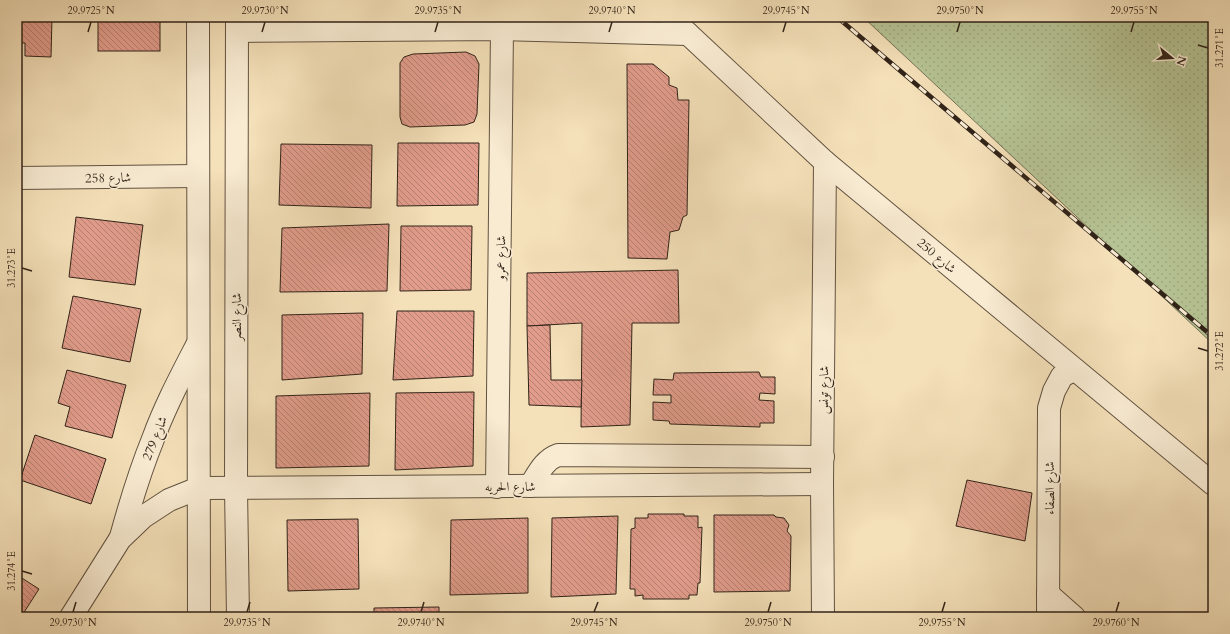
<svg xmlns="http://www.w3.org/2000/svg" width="1230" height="634" font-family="Cardo,Amiri,serif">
<defs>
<pattern id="grass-dots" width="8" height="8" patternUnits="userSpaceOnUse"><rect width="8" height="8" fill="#b6c394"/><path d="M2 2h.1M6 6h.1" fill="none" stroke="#9da77f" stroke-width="1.8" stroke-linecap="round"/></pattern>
<pattern id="building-back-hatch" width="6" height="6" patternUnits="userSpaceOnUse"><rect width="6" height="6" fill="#e19c8b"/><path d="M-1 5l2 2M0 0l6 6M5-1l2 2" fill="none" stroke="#b77f71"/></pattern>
</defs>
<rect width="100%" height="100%" fill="#f4e0b9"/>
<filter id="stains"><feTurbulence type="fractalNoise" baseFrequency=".005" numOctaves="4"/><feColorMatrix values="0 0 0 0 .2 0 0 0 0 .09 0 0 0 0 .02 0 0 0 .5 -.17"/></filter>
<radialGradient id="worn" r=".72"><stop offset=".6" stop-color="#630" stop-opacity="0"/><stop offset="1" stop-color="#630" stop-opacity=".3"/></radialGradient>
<path fill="url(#grass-dots)" stroke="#747356" d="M863,17H1213V344Z"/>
<g fill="url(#building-back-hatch)" stroke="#312318">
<path d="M17,17H52L51,57L25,56V43H17Z"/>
<rect x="98" y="17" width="62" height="34"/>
<path d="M466,52L475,56L479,64L477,114L474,122L465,125L410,127L402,124L400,117V63L404,57L413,54Z"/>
<path d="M627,64H653L669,77V85L677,88L678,100H689L687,215L683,217L679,230L670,232L667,259L628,258Z"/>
<path d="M398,143H479L478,205L397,206Z"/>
<path d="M281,144L372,145L371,208L279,205Z"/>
<path d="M76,217L143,225L135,285L69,277Z"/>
<path d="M389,224L387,291L280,292L282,228Z"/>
<path d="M401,226H472L471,290L400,291Z"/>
<path d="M678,270L679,323H632L630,425L581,427L582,323L527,326V273Z"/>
<path d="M73,296L141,309L130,362L62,348Z"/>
<path d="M397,311H474L473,376L393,380Z"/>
<path d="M363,313L362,374L282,380V315Z"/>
<path d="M550,325L551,380H582L581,407L529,405L527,326Z"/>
<path d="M67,370L126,385L112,438L65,426L70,407L58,403Z"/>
<path d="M759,372L761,377H775V394L760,393L759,400L774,401V423H760V427L670,424L669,421L653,420V402L671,403V395H653L654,379L673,380L674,373Z"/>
<path d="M474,392L473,466L395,470L396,393Z"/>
<path d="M370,393L369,466L276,468V396Z"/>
<path d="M35,435L106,459L91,504L20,480Z"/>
<path d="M967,480L1032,493L1025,541L956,526Z"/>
<path d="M648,514H684V516H698V528L702,527L700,583H698L697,595H689V599H643V595L635,596V589H630L631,529L635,528V518H648Z"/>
<path d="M714,515H774L776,517L784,518L789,525L787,531L791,536L790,591L714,592Z"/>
<path d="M618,516L616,594L551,597L552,518Z"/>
<path d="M528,518V593L450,595L451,520Z"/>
<path d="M358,519L359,589L288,591L287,520Z"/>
<path d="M17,575L39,589L21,617H17Z"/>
<path d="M439,607V617H374V608Z"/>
<rect x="627" y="613" width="73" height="4"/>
<path d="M718,614L775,615V617H718Z"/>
</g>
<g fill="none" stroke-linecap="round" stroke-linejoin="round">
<defs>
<g id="minor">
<path d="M198,17L199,617"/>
<path d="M237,17L236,489L238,617"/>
<path d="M670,17L825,162L1213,484"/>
<path d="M237,31L502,29L688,34"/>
<path d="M17,178L198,176"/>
<path d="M530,486C538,474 544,460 558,455L823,457"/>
<path d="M497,487L502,29"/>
<path d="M121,537C130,504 140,471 153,439C165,406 181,376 197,345"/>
<path d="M1048,594L1074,617"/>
<path d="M71,617L120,539L143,517L169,500L199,488L822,484"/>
<path d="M823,617L822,484L825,162"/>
<path d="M1048,617L1049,408L1054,391L1062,376L1074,370"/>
</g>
</defs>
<use href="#minor" stroke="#625240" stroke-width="24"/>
<use href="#minor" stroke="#f8ebd2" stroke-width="22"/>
<defs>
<path id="rail" d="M837,17L1213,337"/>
</defs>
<use href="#rail" stroke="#312318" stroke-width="4.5"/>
<use href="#rail" stroke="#f8ebd2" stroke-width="3" stroke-dasharray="9" stroke-linecap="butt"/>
</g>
<path fill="none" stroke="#312318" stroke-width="1.5" d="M88,32L91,22M262,32L265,22M435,32L438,22M609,32L612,22M783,32L786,22M957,32L960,22M1131,32L1134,22M1198,45L1208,48M22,268L32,271M1198,348L1208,351M22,571L32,574M73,612L76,602M247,612L250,602M421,612L424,602M594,612L598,602M768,612L771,602M942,612L945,602M1116,612L1119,602"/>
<g text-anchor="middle" stroke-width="3" stroke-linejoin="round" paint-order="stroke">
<g font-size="13" fill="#312318" stroke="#f8ebd2">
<text transform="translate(108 177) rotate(-1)" y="5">شارع 258</text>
<text transform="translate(937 255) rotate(40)" y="5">شارع 250</text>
<text transform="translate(500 258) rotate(-89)" y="5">شارع عمرو</text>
<text transform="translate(236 317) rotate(-90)" y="5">شارع النصر</text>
<text transform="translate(823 390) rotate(-89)" y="5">شارع تونس</text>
<text transform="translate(154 438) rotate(-68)" y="5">شارع 279</text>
<text x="510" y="491">شارع الحريه</text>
<text transform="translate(1049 488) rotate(-90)" y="5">شارع الصفاء</text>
</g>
</g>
<rect width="1230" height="634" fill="none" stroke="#f4e0b9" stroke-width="44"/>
<g transform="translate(1172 58) rotate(108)" stroke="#f8ebd2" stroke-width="3" paint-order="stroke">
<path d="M0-3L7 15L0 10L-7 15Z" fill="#312318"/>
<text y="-6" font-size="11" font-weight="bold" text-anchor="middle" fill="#312318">N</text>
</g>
<rect x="22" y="22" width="1186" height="590" fill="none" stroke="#312318" stroke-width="1.5"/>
<g font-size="10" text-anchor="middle" fill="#312318">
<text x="91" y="14">29.9725°N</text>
<text x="265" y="14">29.9730°N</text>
<text x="438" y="14">29.9735°N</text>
<text x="612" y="14">29.9740°N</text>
<text x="786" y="14">29.9745°N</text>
<text x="960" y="14">29.9750°N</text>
<text x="1134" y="14">29.9755°N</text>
<text transform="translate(1219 48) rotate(-90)" y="4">31.271°E</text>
<text transform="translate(11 268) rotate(-90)" y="4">31.273°E</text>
<text transform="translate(1219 351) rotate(-90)" y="4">31.272°E</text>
<text transform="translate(11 571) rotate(-90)" y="4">31.274°E</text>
<text x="73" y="626">29.9730°N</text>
<text x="247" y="626">29.9735°N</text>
<text x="421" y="626">29.9740°N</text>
<text x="594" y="626">29.9745°N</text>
<text x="768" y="626">29.9750°N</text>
<text x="942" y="626">29.9755°N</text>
<text x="1116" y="626">29.9760°N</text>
</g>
<rect width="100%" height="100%" filter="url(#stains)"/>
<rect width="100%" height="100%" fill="url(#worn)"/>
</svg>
